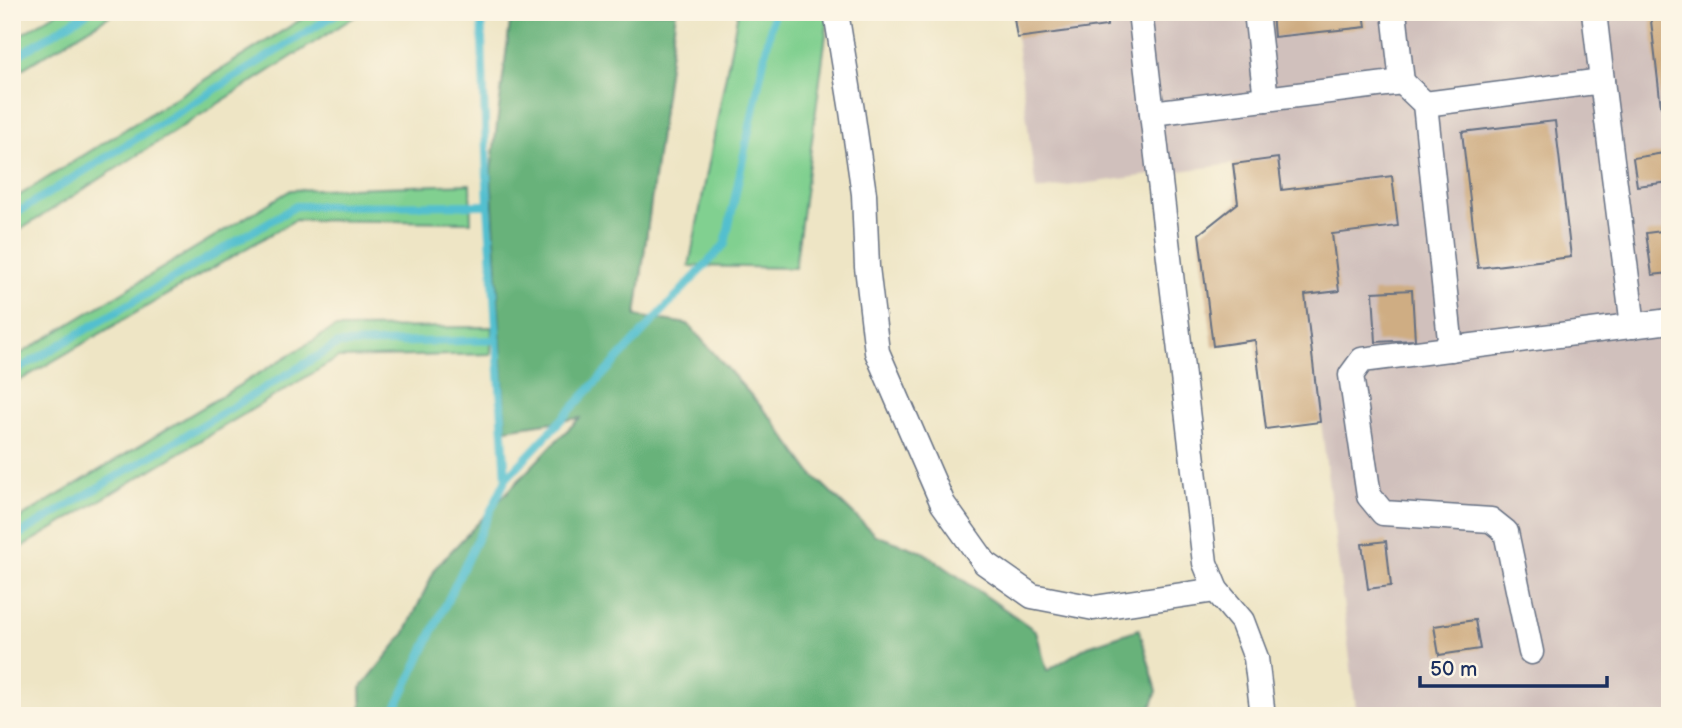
<svg xmlns="http://www.w3.org/2000/svg" width="1682" height="728" font-family="'Balsamiq Sans',sans-serif">
<rect width="100%" height="100%" fill="#fcf5e5"/>
<filter id="ink" filterUnits="userSpaceOnUse"><feTurbulence type="fractalNoise" baseFrequency=".0143" numOctaves="2"/><feDisplacementMap in="SourceGraphic" scale="14" xChannelSelector="R" yChannelSelector="G"/><feConvolveMatrix kernelMatrix="1 2 1 2 8 2 1 2 1" color-interpolation-filters="sRGB"/></filter>
<filter id="wash" filterUnits="userSpaceOnUse"><feTurbulence type="fractalNoise" baseFrequency=".00686" numOctaves="4" result="noise"/><feDisplacementMap in="SourceGraphic" scale="28" xChannelSelector="R" yChannelSelector="G"/><feGaussianBlur stdDeviation="1.57" result="paint"/><feColorMatrix in="noise" values="0 0 0 0 0 0 0 0 0 0 0 0 0 0 0 0 0 1.4 0 .05"/><feComposite in="paint" operator="in"/></filter>
<g filter="url(#wash)">
<rect width="100%" height="100%" fill="#eee5c5"/>
<path fill="#d0c0bc" d="M1013,12H1670V716H1343L1342,710L1356,708L1321,422L1266,429L1255,341L1213,346L1199,234L1237,203L1233,164L1036,190Z"/>
<g fill="#81d090" stroke="#4e8077" stroke-width="2">
<path d="M58,12H116L12,75V40Z"/>
<path d="M313,12H362L12,235V200Z"/>
<path d="M738,12H829L795,268L689,266Z"/>
<path d="M470,184L471,222L295,220L12,385V359L291,190Z"/>
<path d="M492,327L491,354L338,358L12,553V523L334,328Z"/>
</g>
<path fill="#68b27a" stroke="#42706c" stroke-width="2" d="M509,12H676L636,316L688,324L772,419L812,474L875,535L923,552L1036,631L1047,671L1088,646L1139,629L1157,691L1148,716H362L361,688L405,633L436,567L556,441L580,418L506,429L491,171L511,15Z"/>
<g fill="none" stroke-linecap="round" stroke-linejoin="round">
<g stroke="#53bfcf" stroke-width="8">
<path d="M481,12L488,205L506,479"/>
<path d="M12,59L88,12"/>
<path d="M12,216L339,12"/>
<path d="M12,373L296,206L488,205"/>
<path d="M12,539L338,344L497,340"/>
<path d="M392,716L506,479L725,244L774,12"/>
</g>
</g>
<g id="blocks">
<g fill="#cfad83">
<path d="M1013,12H1106L1107,26L1017,38Z"/>
<path d="M1272,12H1364L1366,27L1274,37Z"/>
<path d="M1650,12H1670V106L1661,107Z"/>
<path d="M1555,121L1571,257L1478,268L1462,132Z"/>
<path d="M1670,152V182L1637,186L1633,158Z"/>
<path d="M1278,158L1282,190L1392,176L1398,226L1332,234L1339,291L1305,295L1320,422L1266,429L1255,340L1213,346L1199,234L1238,203L1233,164Z"/>
<path d="M1670,230V273L1652,275L1646,233Z"/>
<path d="M1412,290L1415,340L1376,342L1373,292Z"/>
<path d="M1386,541L1391,586L1368,589L1362,544Z"/>
<path d="M1475,620L1480,649L1439,655L1434,626Z"/>
</g>
</g>
</g>
<g filter="url(#ink)">
<use href="#blocks" fill-opacity="0" stroke="#656f82" stroke-width="2"/>
<g fill="none" stroke-linecap="round" stroke-linejoin="round">
<defs>
<g id="minor">
<path d="M836,12L852,111L864,194L867,267L877,352L943,504L985,563L1032,596L1094,608L1216,590"/>
<path d="M1140,12L1205,563L1216,590L1242,621L1256,658L1263,716"/>
<path d="M1256,12L1266,99"/>
<path d="M1394,12L1402,82"/>
<path d="M1594,12L1602,81"/>
<path d="M1425,104L1602,81L1633,326"/>
<path d="M1152,113L1402,82L1425,104L1451,349"/>
<path d="M1531,652L1506,532L1491,520L1383,513L1369,496L1351,375L1362,360L1670,321"/>
</g>
</defs>
<use href="#minor" stroke="#656f82" stroke-width="27"/>
<use href="#minor" stroke="#fff" stroke-width="24"/>
</g>
</g>
<rect width="1682" height="728" fill="none" stroke="#fcf5e5" stroke-width="42"/>
<path d="M1420 676v10h187v-10" fill="none" stroke="#1b2f5e" stroke-width="3.5"/>
<text x="1430" y="676" font-size="21" fill="#1b2f5e" stroke="#fcf5e5" stroke-width="5" paint-order="stroke">50 m</text>
</svg>
